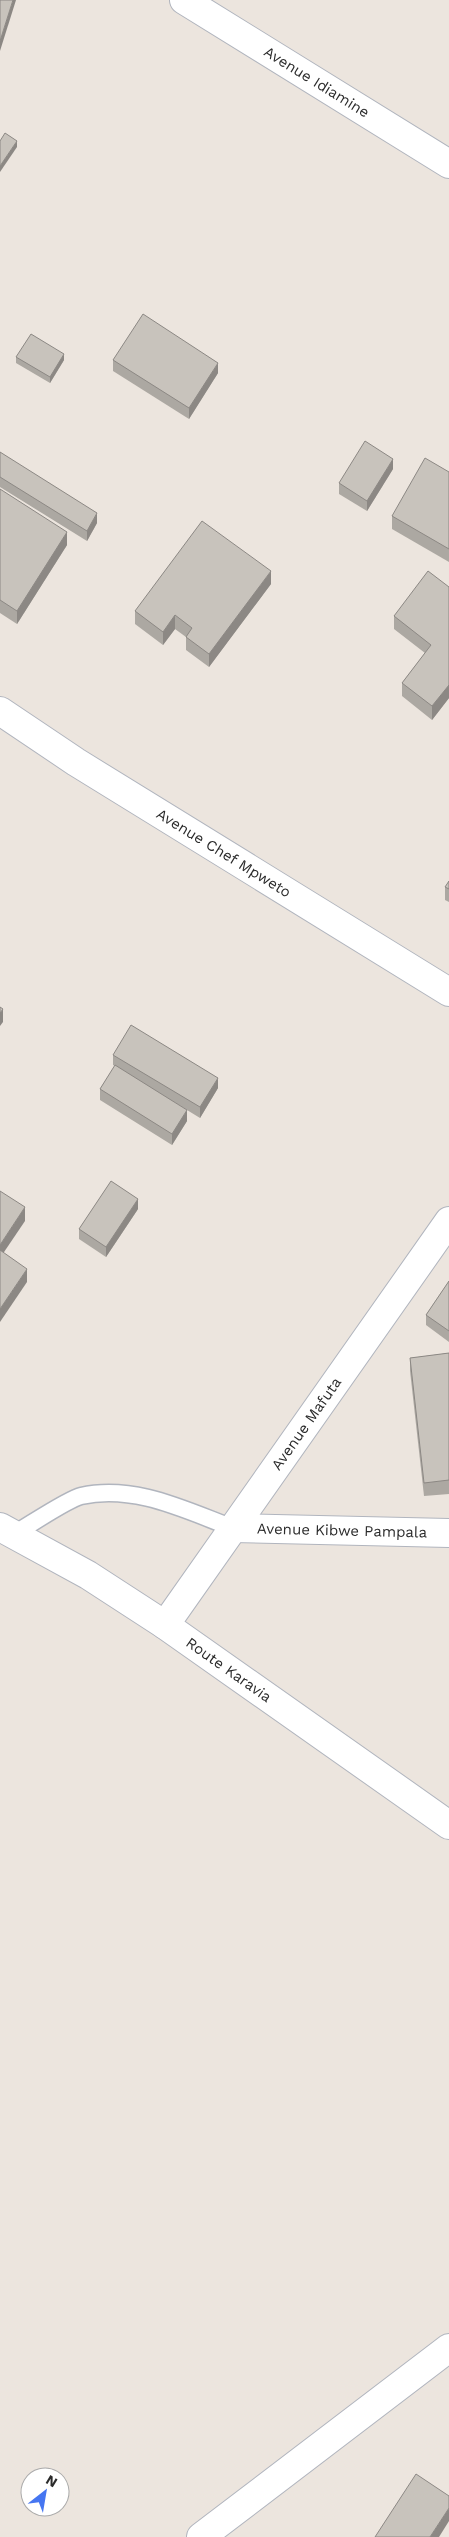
<svg xmlns="http://www.w3.org/2000/svg" width="449" height="2537" font-family="'Work Sans',sans-serif">
<rect width="100%" height="100%" fill="#ece5de"/>
<g fill="none" stroke-linecap="round" stroke-linejoin="round">
<defs>
<path id="lane" d="M14,1534C28,1526 68,1499 81,1496C134,1484 185,1510 233,1528"/>
<g id="street">
<path id="s1" d="M184,0L449,164"/>
<path id="s2" d="M0,711L76,762L449,992"/>
<path id="s3" d="M233,1528L449,1533"/>
<path id="s4" d="M165,1625L449,1221"/>
<path d="M201,2537L449,2348"/>
</g>
<g id="secondary">
<path id="s5" d="M0,1527L88,1575L165,1625L449,1825"/>
</g>
</defs>
<use href="#lane" stroke="#b1b5be" stroke-width="19"/>
<use href="#street" stroke="#b1b5be" stroke-width="30"/>
<use href="#secondary" stroke="#b1b5be" stroke-width="30"/>
<use href="#lane" stroke="#fff" stroke-width="16"/>
<use href="#street" stroke="#fff" stroke-width="28"/>
<use href="#secondary" stroke="#fff" stroke-width="28"/>
</g>
<g fill="#aca8a2">
<path d="M16,357L64,360L50,383L16,363Z"/>
<path d="M113,360L218,373L189,419L113,371Z"/>
<path d="M0,452L97,523L87,541L0,487Z"/>
<path d="M393,469L367,511L339,494V483Z"/>
<path d="M449,472V562L392,529V516Z"/>
<path d="M0,489L67,545L17,624L0,613Z"/>
<path d="M271,584L209,667L186,650V637L175,629L163,645L135,624V611Z"/>
<path d="M449,587V698L432,720L402,696V683L425,653L394,629V616Z"/>
<path d="M449,881V902L445,900V887Z"/>
<path d="M113,1055L218,1088L200,1118L174,1102L187,1121L172,1145L100,1100V1089L115,1066L113,1065Z"/>
<path d="M138,1209L106,1257L79,1239V1229Z"/>
<path d="M449,1281V1342L426,1325V1315Z"/>
<path d="M449,1353V1494L424,1496L410,1371V1358Z"/>
</g>
<g fill="#8c8884">
<path d="M13,0H16L0,51V41Z"/>
<path d="M17,141V147L0,172V166Z"/>
<path d="M64,354V360L50,383V377Z"/>
<path d="M218,363V373L189,419V408Z"/>
<path d="M393,459V469L367,511V501Z"/>
<path d="M97,513V523L87,541V531Z"/>
<path d="M67,532V545L17,624V611Z"/>
<path d="M271,571V584L209,667V654Z"/>
<path d="M175,615V629L163,645V632Z"/>
<path d="M449,685V698L432,720V706Z"/>
<path d="M3,1009V1022L0,1026V1013Z"/>
<path d="M218,1078V1088L200,1118V1107Z"/>
<path d="M187,1110V1121L172,1145V1134Z"/>
<path d="M138,1199V1209L106,1257V1247Z"/>
<path d="M25,1207V1221L0,1258V1245Z"/>
<path d="M27,1269V1282L0,1322V1309Z"/>
<path d="M449,2508V2521L439,2537H430Z"/>
</g>
<g fill="#c8c3bc" stroke="#8c8884">
<path d="M0,0H13L0,41Z"/>
<path d="M5,133L17,141L0,166V141Z"/>
<path d="M143,314L218,363L189,408L113,360Z"/>
<path d="M31,334L64,354L50,377L16,357Z"/>
<path d="M365,441L393,459L367,501L339,483Z"/>
<path d="M0,452L97,513L87,531L0,477Z"/>
<path d="M425,458L449,472V549L392,516Z"/>
<path d="M0,489L67,532L17,611L0,600Z"/>
<path d="M202,521L271,571L209,654L186,637L192,628L175,615L163,632L135,611Z"/>
<path d="M428,571L449,587V685L432,706L402,683L431,645L394,616Z"/>
<path d="M449,881V889L445,887Z"/>
<path d="M0,1007L3,1009L0,1013Z"/>
<path d="M131,1025L218,1078L200,1107L113,1055Z"/>
<path d="M115,1065L187,1110L172,1134L100,1089Z"/>
<path d="M111,1181L138,1199L106,1247L79,1229Z"/>
<path d="M0,1191L25,1207L0,1245Z"/>
<path d="M0,1250L27,1269L0,1309Z"/>
<path d="M449,1281V1331L426,1315Z"/>
<path d="M449,1353V1480L424,1483L410,1358Z"/>
<path d="M416,2474L449,2496V2508L430,2537H375Z"/>
</g>
<g text-anchor="middle" stroke-width="5" stroke-linejoin="round" paint-order="stroke">
<g font-size="15" fill="#2b2b2b" stroke="#fff">
<text dy="5" stroke="none"><textPath href="#s1" startOffset="156">Avenue Idiamine</textPath></text>
<text dy="5" stroke="none"><textPath href="#s2" startOffset="265">Avenue Chef Mpweto</textPath></text>
<text dy="5" stroke="none"><textPath href="#s4" startOffset="246">Avenue Mafuta</textPath></text>
<text dy="5" stroke="none"><textPath href="#s3" startOffset="109">Avenue Kibwe Pampala</textPath></text>
<text dy="5" stroke="none"><textPath href="#s5" startOffset="270">Route Karavia</textPath></text>
</g>
</g>
<g transform="translate(45 2492) rotate(31)"><circle r="24" fill="#ffffff" stroke="#aaaaaa"/>
<path d="M0-4L9 19L0 12L-9 19Z" fill="#4676f1"/>
<text y="-8" font-size="14" font-weight="bold" text-anchor="middle" fill="#2b2b2b">N</text>
</g>
</svg>
